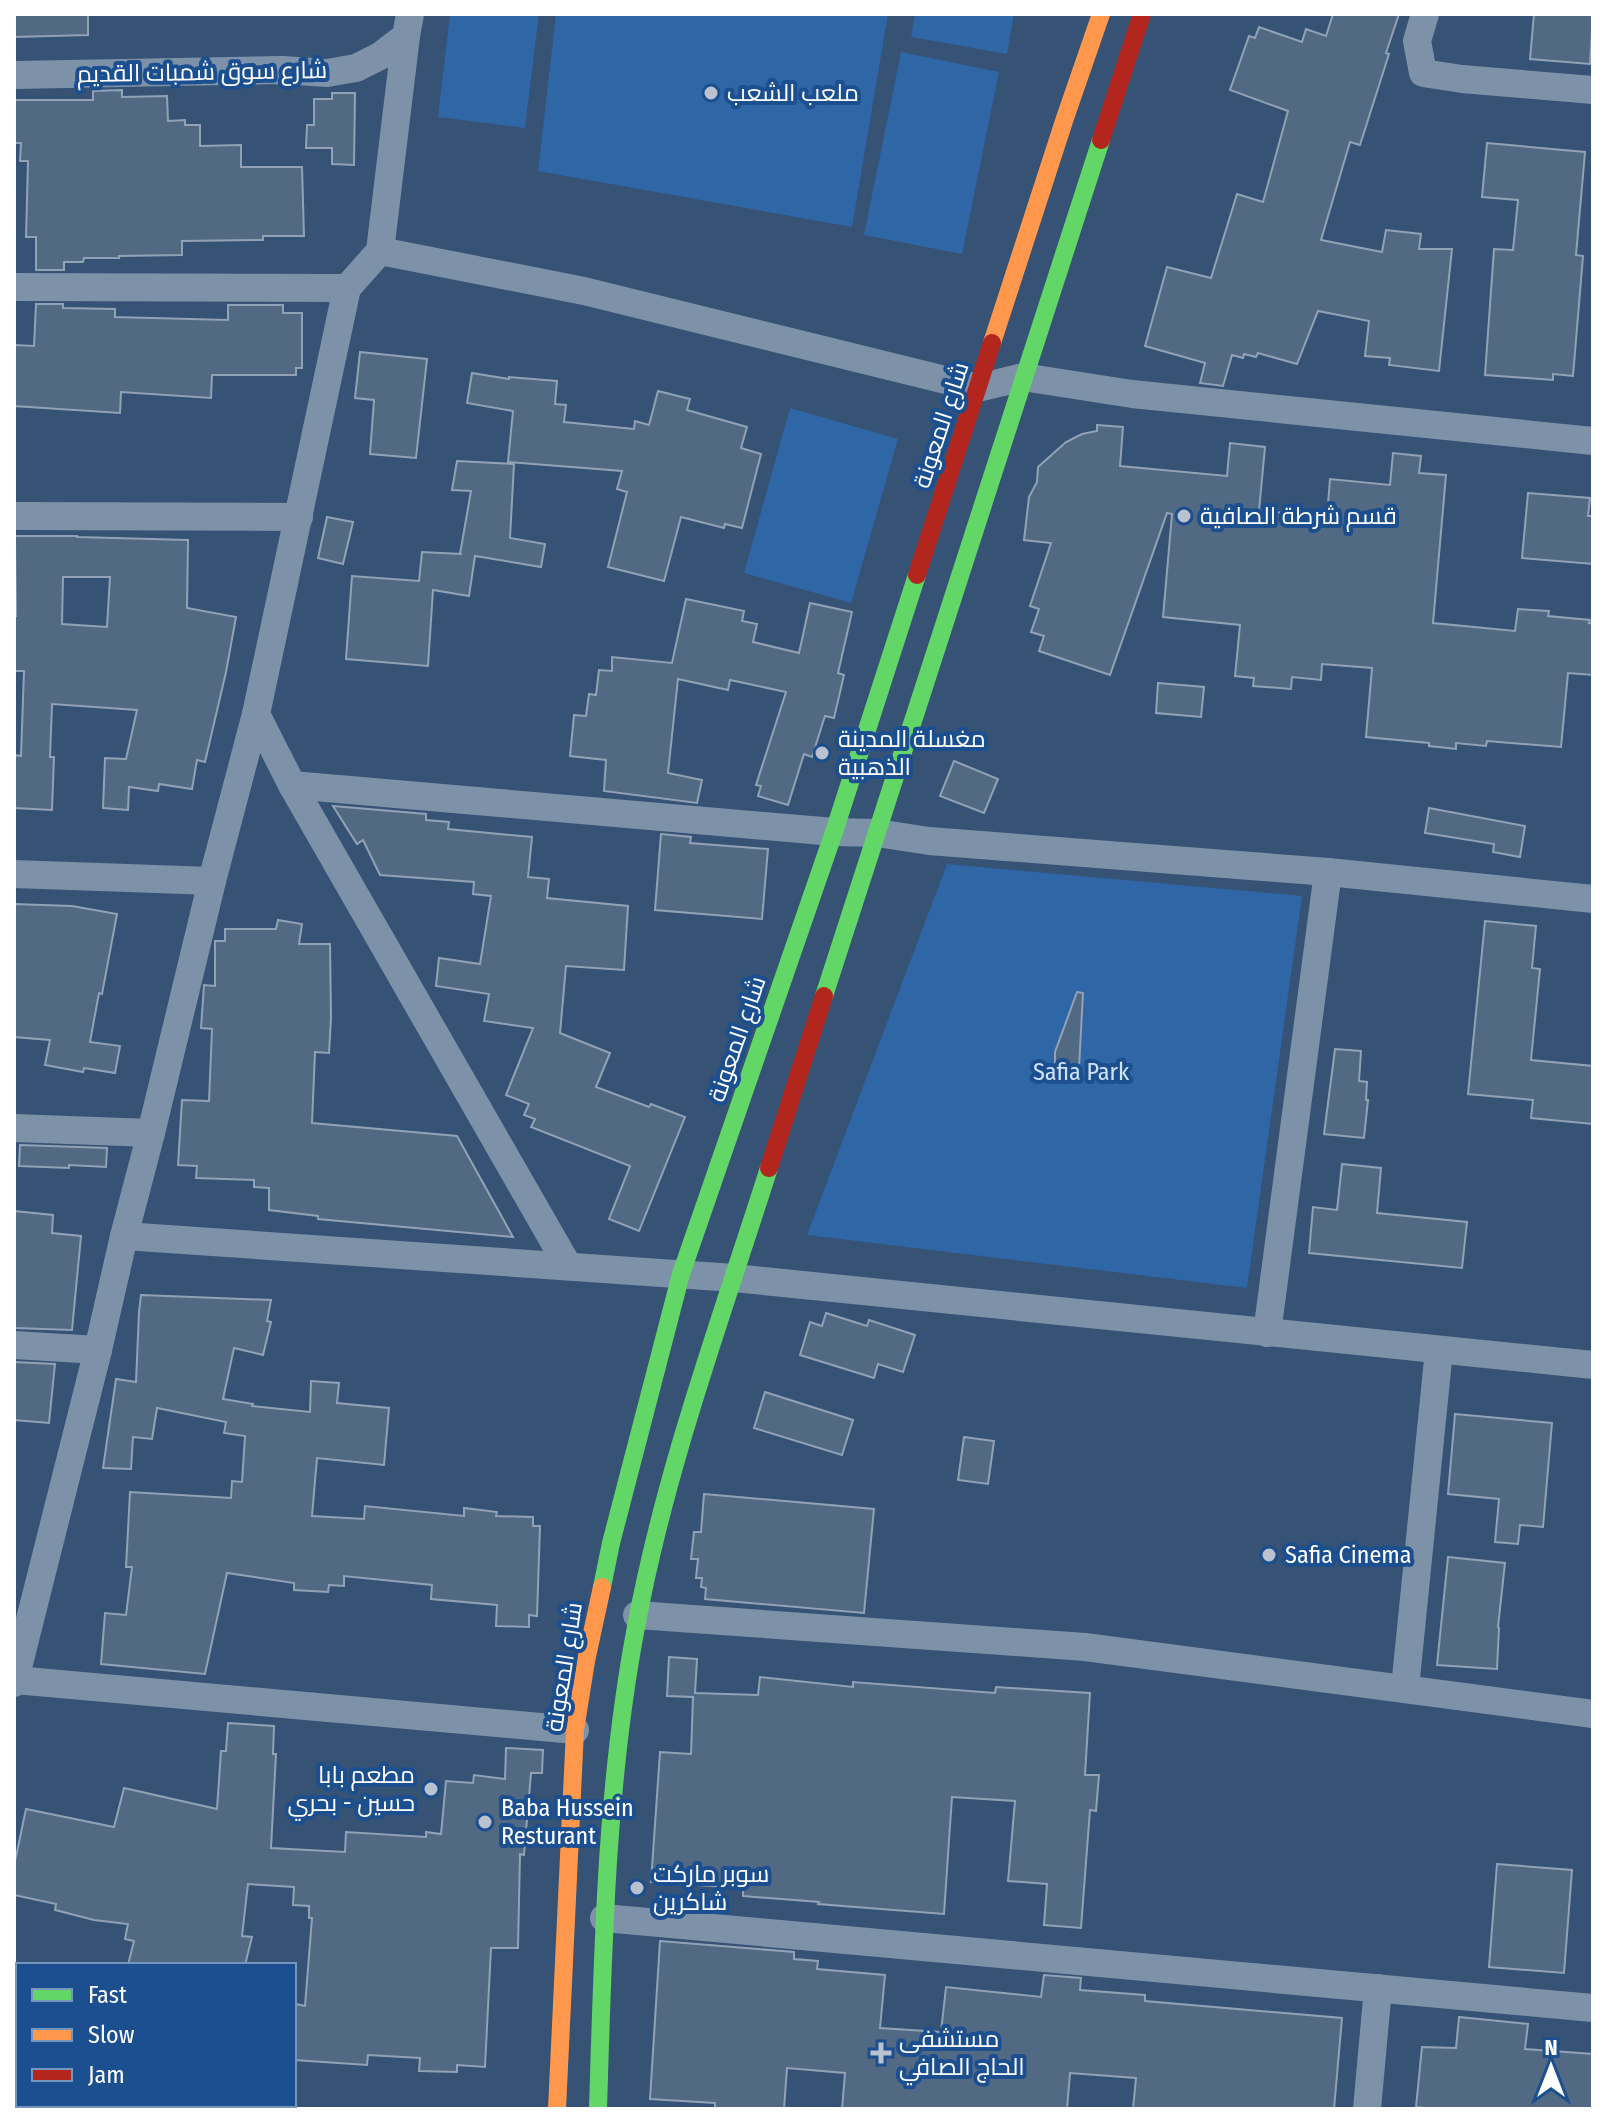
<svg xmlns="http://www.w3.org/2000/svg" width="1607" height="2123" font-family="'Fira Sans Condensed',Cairo,sans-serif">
<rect width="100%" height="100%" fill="#365274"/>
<g fill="#2f66a5">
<path d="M450,14H539L525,128L438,117Z"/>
<path d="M556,14H888L852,227L538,171Z"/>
<path d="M915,14H1014L1007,54L911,37Z"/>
<path d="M901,52L999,72L962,254L864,235Z"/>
<path d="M790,408L898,439L851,603L744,573Z"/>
<path d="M947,864L1302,896L1247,1288L807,1235Z"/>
</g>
<g fill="#526984" stroke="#92a2b6" stroke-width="2" fill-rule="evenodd">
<path d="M14,14H88V35L14,37Z"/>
<path d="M1333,14H1399L1386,53L1389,54L1360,145L1350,142L1321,240L1382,252L1386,230L1421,234L1419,249H1452L1439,371L1389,365L1390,358L1365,356L1369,321L1318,311L1297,364L1258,353L1256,357L1244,354L1243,358L1232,355L1223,386L1200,383L1205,363L1145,346L1167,267L1211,278L1237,194L1263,202L1288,111L1230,90L1249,36L1255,38L1259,27L1302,42L1306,29L1326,36Z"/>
<path d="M1534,14H1593L1590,64L1530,59Z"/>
<path d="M122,90V97L167,96L168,121L185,120V125H200V146L241,145V167H302L304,236H263V240L182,241V255L119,256V258H84L83,262H64V270H36V237H26L28,161H20L21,143H14V100H93V91Z"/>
<path d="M332,93H355L354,165L332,164V148H306L307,125H314V99H332Z"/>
<path d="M1487,143L1585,152L1576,255L1583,256L1573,376L1553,374V380L1485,375L1494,249L1513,250L1518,200L1482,197Z"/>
<path d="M36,304H63V308L115,309V317L228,320V305H283V313H302V368H296V375H212L211,398L121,392L120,413L14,406V345L34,346Z"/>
<path d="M360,352L427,359L416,458L370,454L374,400L355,398Z"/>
<path d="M472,373L509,379V377L557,381L555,404L566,405L564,422L634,429L635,421L649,425L658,391L690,399L687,410L747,427L741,448L761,454L742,528L725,524L724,528L681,517L664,581L608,567L627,492L617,489L622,471L508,462L513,411L467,403Z"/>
<path d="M1097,425L1123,427L1120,466L1227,476L1230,443L1265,447L1259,511L1327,516L1330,479L1390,485L1393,453L1421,456L1419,473L1446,475L1433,623L1515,631L1518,609L1549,611L1548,616L1590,620L1589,623L1593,624V675L1568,673L1561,747L1487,741L1486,746L1456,743V749L1429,746V743L1366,737L1372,668L1322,664L1321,680L1292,677L1291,689L1253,686L1254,678L1235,676L1240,625L1163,617L1172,514L1167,513L1110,675L1039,651L1044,636L1031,632L1039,609L1030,606L1051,543L1024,540L1029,497L1037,482L1038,467L1066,442L1082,434L1097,431Z"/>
<path d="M457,461L514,464L510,538L545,544L541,567L475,556L469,596L433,590L428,666L346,659L352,576L419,581L422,552L462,554H460L471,491L452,490Z"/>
<path d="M1528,493L1590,498L1588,516H1593V564L1522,558Z"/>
<path d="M327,517L353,522L343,564L318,558Z"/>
<path d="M15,536H77V537L188,540L187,608L236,617L226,672L205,762L197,760L192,789L159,784L158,791L129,787L128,810L103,808L105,758L126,759L137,710L52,704L50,757H54L52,810L14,808V755L21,756L24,671H14V616H16ZM63,577H110L107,627L62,624Z"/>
<path d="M686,599L744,611L742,621L757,624L753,642L799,653L810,603L852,612L838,673L844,675L834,718L825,716L812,757L804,754L788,805L758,796L761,786L756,785L786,692L730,680L728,690L678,679L668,773L702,780L697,803L604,791L606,760L570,756L574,715L586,716L589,694L596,695L599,670L612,671V657L672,663Z"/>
<path d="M1158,683L1204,687L1201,717L1156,713Z"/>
<path d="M954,761L998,779L984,813L940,796Z"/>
<path d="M333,806L426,814V820L449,822L448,829L532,837L528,877L549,879L547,898L628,906L624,970L566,966L560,1033L610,1053L596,1087L649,1107L651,1104L685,1117L639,1231L609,1219L630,1166L531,1127L535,1119L524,1115L529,1104L506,1095L533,1028L484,1021L489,994L436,986L439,958L480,964L491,896L473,894L474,882L380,875L363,840L357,844Z"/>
<path d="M1429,808L1525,826L1520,857L1493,852L1494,844L1425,833Z"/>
<path d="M661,834L691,837L690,843L768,849L762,919L655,910Z"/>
<path d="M14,904L72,906L117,914L102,994L99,993L90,1042L120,1046L115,1073L84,1068L83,1072L45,1065L50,1040L14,1037Z"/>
<path d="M278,920L302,924L299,944H330L331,1018L329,1053L315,1052L312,1123L457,1136L513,1237L318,1219V1216L269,1210V1188L254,1187V1180L196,1178L197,1166L178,1165L182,1100L209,1101L212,1029L201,1028L204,985L215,986V941H225V929H276Z"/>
<path d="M1485,921L1536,926L1532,968L1540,969L1531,1060L1593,1066V1124L1531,1118L1533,1100L1468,1094Z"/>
<path d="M1077,992L1083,993L1079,1068L1055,1066V1052Z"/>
<path d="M1335,1049L1361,1051L1359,1081L1367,1082L1366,1100H1368L1364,1138L1324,1134Z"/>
<path d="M20,1145L107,1148L106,1167L69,1165V1168L19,1166Z"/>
<path d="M1342,1164L1381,1168L1377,1213L1467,1222L1462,1268L1309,1253L1313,1207L1337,1210Z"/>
<path d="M14,1211L53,1215L52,1233L81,1236L72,1330L14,1328Z"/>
<path d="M141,1295L271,1300L267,1321L271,1322L263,1355L234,1348L223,1399L253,1404L252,1406L310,1412L311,1381L339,1383L337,1403L389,1408L384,1465L317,1458L312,1516L364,1519L365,1506L464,1516V1508L497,1512L496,1516L533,1517V1526H540L537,1616L529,1615V1627L496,1626L497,1605L431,1599L432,1585L344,1576V1586L329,1585L328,1592L294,1590V1583L227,1573L205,1674L101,1664L105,1613L126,1615L132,1567H126L130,1492L231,1498L232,1481L242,1482L245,1436L224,1433L226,1422L157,1408L152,1439L133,1437L131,1469L103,1468L116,1379L136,1382L139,1312Z"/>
<path d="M826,1313L867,1326L869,1320L915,1335L903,1372L878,1364L874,1378L800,1355L810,1322L822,1326Z"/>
<path d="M14,1362L55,1364L49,1423L14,1420Z"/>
<path d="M765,1392L853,1420L842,1455L754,1428Z"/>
<path d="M1455,1414L1552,1423L1543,1527L1520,1525L1518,1544L1495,1542L1499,1499L1448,1494Z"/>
<path d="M964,1437L994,1441L988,1484L958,1480Z"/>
<path d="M704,1494L874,1509L864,1613L705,1599L706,1588L701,1587L702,1578H696L698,1559H691L694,1532H701Z"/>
<path d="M1448,1557L1505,1563L1498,1627L1499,1628L1497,1669L1437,1665Z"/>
<path d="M669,1657L697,1659L695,1693L758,1695L760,1677L853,1687V1682L995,1693L996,1687L1090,1693L1085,1775H1099L1096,1811L1090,1810L1081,1928L1044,1925L1047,1884L1008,1881L1015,1801L952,1797L944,1914L818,1904L819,1902L743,1896V1888L651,1882L660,1752L691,1754L693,1697L667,1696Z"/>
<path d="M228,1723L274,1726L273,1754H276L271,1848L345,1852L346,1832L426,1837V1832L441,1834L446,1781L473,1783L474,1775L505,1779L506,1748L543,1750L542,1773H531L524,1855L520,1854L518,1948H491L485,2067L457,2065V2072L419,2071L420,2058L368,2055L367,2065L294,2060V2010H296V2004L305,2006L312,1918H309V1906L293,1905L294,1887L248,1884L242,1936L252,1937L245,1965H128L134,1941L125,1939L128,1924L94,1920L55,1910L56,1904L14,1895V1866L26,1809L114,1827L124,1788L217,1809L221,1751H226Z"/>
<path d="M1497,1864L1572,1870L1564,1973L1489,1967Z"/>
<path d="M660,1941L794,1952V1959L818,1961L817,1969L885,1975L880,2028L941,2032L946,1987L1041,1997L1044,1975L1081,1978L1080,1990L1145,1995V2001L1342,2018L1334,2109H1133L1136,2078L1070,2073L1067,2109H842L845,2073L787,2068L784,2109H715V2103L650,2099Z"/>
<path d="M1459,2017L1528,2024L1525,2049L1593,2054V2109H1436L1416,2107L1422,2047L1456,2048Z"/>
</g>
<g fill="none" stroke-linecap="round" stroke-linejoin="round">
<g stroke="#7d92a8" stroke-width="28">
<path d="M1425,14L1417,41L1423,73L1462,79L1593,90"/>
<path d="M14,75L282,70L327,73L356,68L380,56L406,36L410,14"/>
<path d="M380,251L584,291L978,388L1023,377L1132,394L1593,441"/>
<path d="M14,287L347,288"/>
<path d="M14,516L299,517"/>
<path d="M256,714L292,785L834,832L877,833L929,841L1328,872L1593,899"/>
<path d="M292,785L568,1266"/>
<path d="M14,874L212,881"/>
<path d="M14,1128L151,1133"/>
<path d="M124,1236L734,1278L1593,1365"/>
<path d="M1267,1333L1328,872"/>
<path d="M14,1345L98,1350"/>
<path d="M637,1615L1085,1647L1593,1714"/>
<path d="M15,1680L575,1730"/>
<path d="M14,1683L98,1350L124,1236L151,1133L212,881L256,714L347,288L380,251L406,36"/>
<path d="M1405,1688L1439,1350"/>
<path d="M604,1918L1593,2008"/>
<path d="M1367,2109L1378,1988"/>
</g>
<g stroke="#63d668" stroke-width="18">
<path d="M824,996L1101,140"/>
<path d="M602,1587L611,1543L681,1274L834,832L917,575"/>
<path d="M598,2109C603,1948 606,1785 636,1627C665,1470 721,1319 769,1168"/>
</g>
<g stroke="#ff974d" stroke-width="18">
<path d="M992,343L1065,118L1101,14"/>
<path d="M557,2109L575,1730L586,1661L602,1587"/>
</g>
<g stroke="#b3261e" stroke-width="18">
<path d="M1101,140L1142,14"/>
<path d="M917,575L992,343"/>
<path d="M769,1168L824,996"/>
</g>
</g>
<g fill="#b9c2ce" stroke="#1b4f8f" stroke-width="3">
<circle cx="711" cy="93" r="8"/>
<circle cx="1184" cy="516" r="8"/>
<circle cx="822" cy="753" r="8"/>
<circle cx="1269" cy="1555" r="8"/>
<circle cx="431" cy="1789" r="8"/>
<circle cx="485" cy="1822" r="8"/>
<circle cx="637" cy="1888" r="8"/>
<path d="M877 2041h8v8h8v8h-8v8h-8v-8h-8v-8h8z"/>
</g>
<g text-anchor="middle" stroke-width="8" stroke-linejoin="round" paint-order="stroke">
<g font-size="24" fill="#fff" stroke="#1b4f8f">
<text transform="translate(202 72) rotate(-1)" y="8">شارع سوق شمبات القديم</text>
<text transform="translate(941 425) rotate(-72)" y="8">شارع المعونة</text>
<text transform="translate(737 1039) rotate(-71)" y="8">شارع المعونة</text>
<text transform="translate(564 1667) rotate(-81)" y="8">شارع المعونة</text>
</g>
<g font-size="24" fill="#fff" stroke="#1b4f8f" text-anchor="start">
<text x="727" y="101">ملعب الشعب</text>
<text x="1200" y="524">قسم شرطة الصافية</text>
<text x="838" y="747">مغسلة المدينة<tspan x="838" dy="28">الذهبية</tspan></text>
<text x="1285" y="1563">Safia Cinema</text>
<text x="415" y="1783" text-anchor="end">مطعم بابا<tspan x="415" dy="28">حسين - بحري</tspan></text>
<text x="501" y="1816">Baba Hussein<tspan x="501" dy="28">Resturant</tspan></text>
<text x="653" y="1882">سوبر ماركت<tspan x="653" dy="28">شاكرين</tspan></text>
<text x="899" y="2047">مستشفى<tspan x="899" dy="28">الحاج الصافي</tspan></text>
</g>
<g font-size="24" fill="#cfe3fa" stroke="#1b4f8f">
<text x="1081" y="1080">Safia Park</text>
</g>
</g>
<rect width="1607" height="2123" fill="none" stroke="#ffffff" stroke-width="32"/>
<rect x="16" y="1963" width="280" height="144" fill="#1b4f8f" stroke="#7695bc" stroke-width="2"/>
<rect x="32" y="1989" width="40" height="12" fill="#63d668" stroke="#7695bc" stroke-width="2"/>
<text x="88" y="2003" font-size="24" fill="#ffffff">Fast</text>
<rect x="32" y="2029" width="40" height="12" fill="#ff974d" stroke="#7695bc" stroke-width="2"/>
<text x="88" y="2043" font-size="24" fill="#ffffff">Slow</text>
<rect x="32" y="2069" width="40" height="12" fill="#b3261e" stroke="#7695bc" stroke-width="2"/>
<text x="88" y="2083" font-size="24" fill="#ffffff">Jam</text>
<g transform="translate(1551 2067)" stroke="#1b4f8f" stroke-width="6" paint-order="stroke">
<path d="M0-6L14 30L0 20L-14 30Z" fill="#ffffff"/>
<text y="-12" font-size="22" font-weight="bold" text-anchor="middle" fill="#ffffff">N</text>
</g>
</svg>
